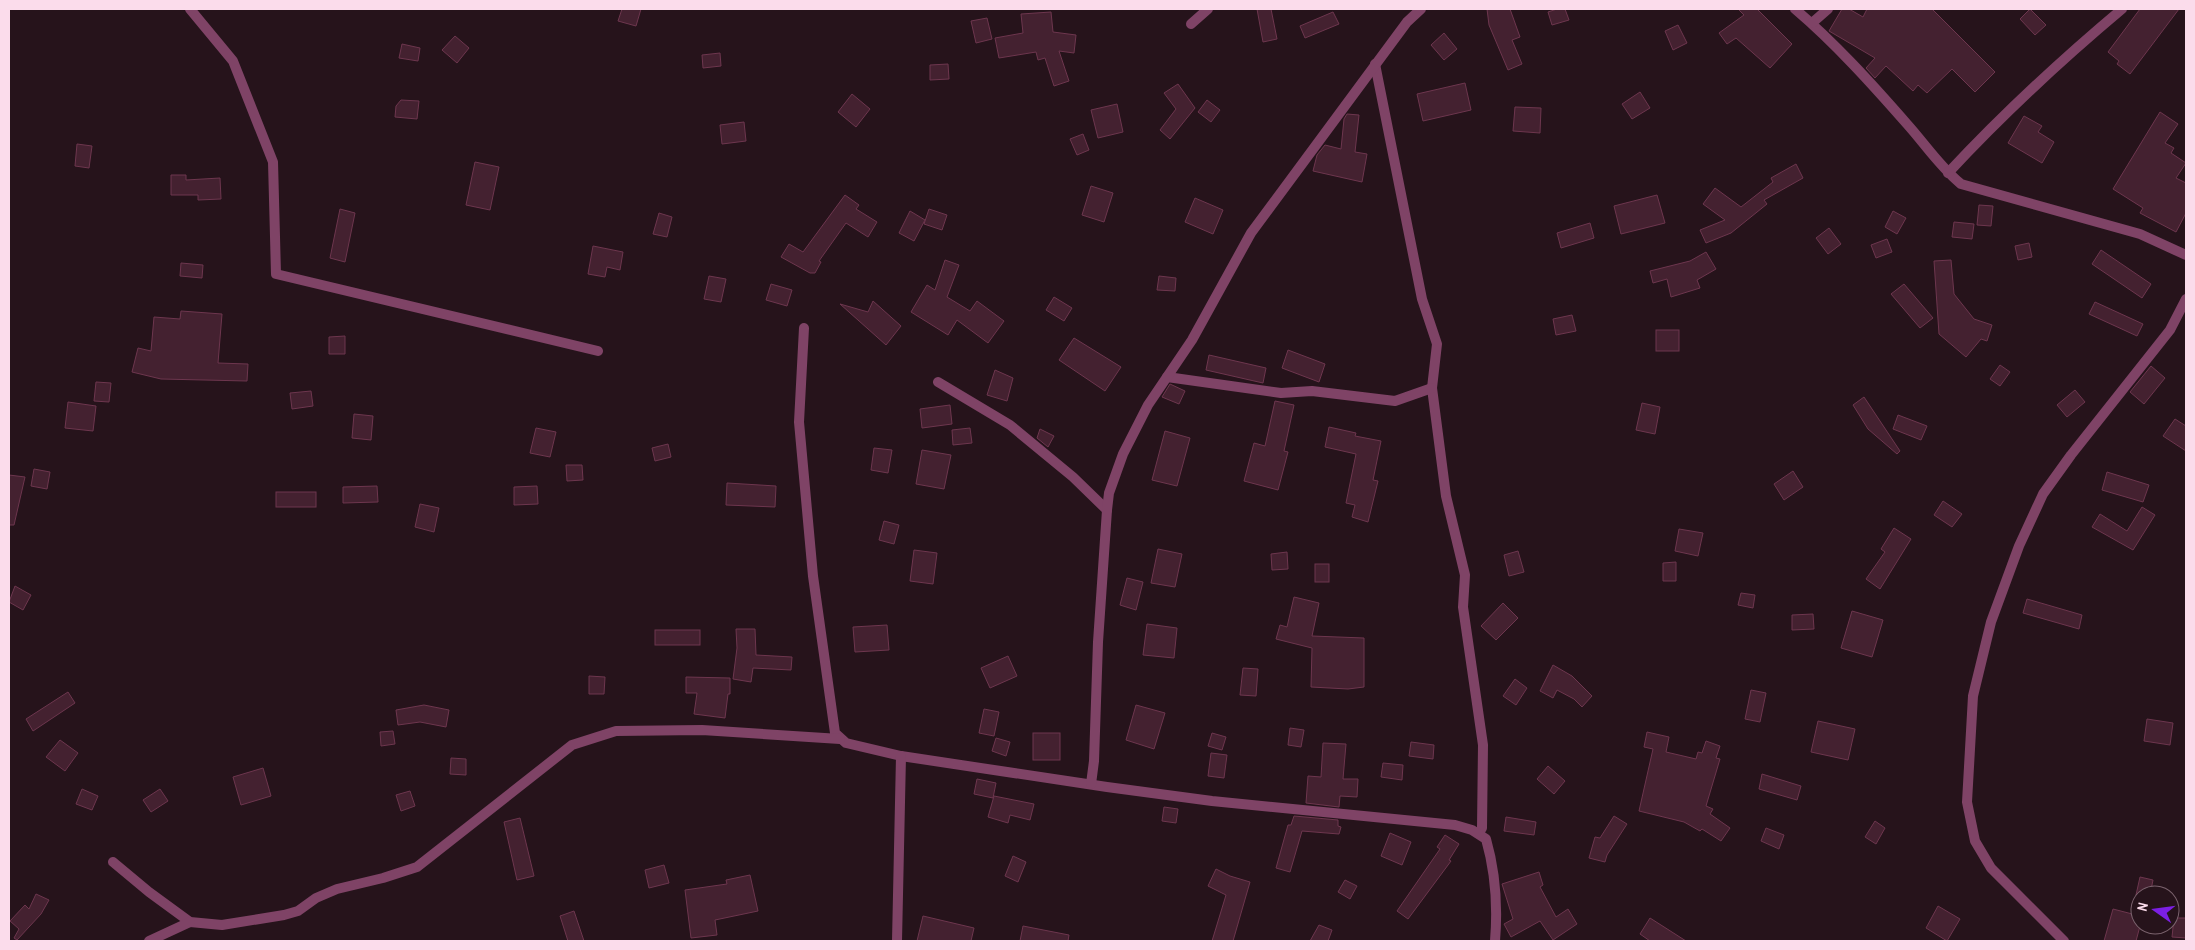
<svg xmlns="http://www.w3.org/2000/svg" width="2195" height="950" font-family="'Archivo Narrow',sans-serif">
<rect width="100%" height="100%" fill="#26131b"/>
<g fill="#442130" stroke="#6d364e">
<path d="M622,9H641L636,26L618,21Z"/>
<path d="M1257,9H1271L1277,39L1263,42Z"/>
<path d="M1487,9H1510L1520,37L1512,40L1522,64L1508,70L1489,25Z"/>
<path d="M1557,9H1565L1569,20L1552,25L1548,12Z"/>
<path d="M1738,9H1757L1792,44L1770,68L1736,38L1727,44L1719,33L1744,15Z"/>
<path d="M1842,9H1849L1863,17L1867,9H1932L1995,72L1975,92L1952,69L1927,93L1918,85L1913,91L1886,66L1875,78L1866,68L1875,58L1829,31Z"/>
<path d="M2030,9L2046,25L2035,35L2020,19Z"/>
<path d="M2140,9H2179L2130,74L2117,64L2119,61L2108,52Z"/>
<path d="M1051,12L1053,32L1076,35L1074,53L1059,51L1069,81L1054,86L1045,58L1038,60L1036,52L999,58L995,38L1023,33L1021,14Z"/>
<path d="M1333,12L1339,24L1305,38L1300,26Z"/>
<path d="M987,18L992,39L976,43L971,21Z"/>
<path d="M1678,25L1687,43L1673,50L1665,31Z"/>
<path d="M1444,33L1457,49L1444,60L1431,45Z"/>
<path d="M455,36L469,48L457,63L442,50Z"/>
<path d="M402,44L420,48L418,61L399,58Z"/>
<path d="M720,53L721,66L703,68L702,55Z"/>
<path d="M948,64L949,79L930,80V65Z"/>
<path d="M1465,83L1471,110L1423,121L1417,94Z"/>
<path d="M1178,84L1195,108L1170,139L1160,130L1176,109L1164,93Z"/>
<path d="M1640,92L1650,108L1632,119L1622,104Z"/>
<path d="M852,94L870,109L856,127L838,112Z"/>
<path d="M401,100L419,101L417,119L395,117L396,106Z"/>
<path d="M1207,100L1220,110L1211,122L1198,112Z"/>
<path d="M1117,104L1123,132L1098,138L1091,110Z"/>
<path d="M1515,107L1541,108L1540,133L1513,131Z"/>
<path d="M2160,112L2178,124L2165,143L2174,148L2171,153L2186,163L2176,178L2186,183V213L2176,232L2140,213L2143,208L2113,189Z"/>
<path d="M1347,114L1359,115L1355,152L1367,154L1362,182L1313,171L1317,155L1325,145L1341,149L1344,119Z"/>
<path d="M2024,116L2042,126L2038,132L2054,142L2042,163L2008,143Z"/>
<path d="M744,122L746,141L722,144L720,125Z"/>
<path d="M1083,134L1089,150L1077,155L1070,139Z"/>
<path d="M77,144L92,146L89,168L75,166Z"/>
<path d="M475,162L499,167L490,210L466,205Z"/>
<path d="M1796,164L1803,178L1764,200L1767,204L1731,233L1706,243L1700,230L1725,220L1703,204L1715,188L1741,207L1773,182L1771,178Z"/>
<path d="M171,175H186V180L220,178L221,199L198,200V195H171Z"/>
<path d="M1091,186L1113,193L1104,222L1082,215Z"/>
<path d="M845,195L859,205L856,209L877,222L868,237L846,223L819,261L821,262L815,273H810L781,257L789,244L803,252Z"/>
<path d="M1657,195L1665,223L1621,234L1614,206Z"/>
<path d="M1195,198L1223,210L1213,234L1185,222Z"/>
<path d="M1979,205L1993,206L1991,226L1977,225Z"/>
<path d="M340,209L355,213L345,262L330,258Z"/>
<path d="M929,209L947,215L942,230L924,224Z"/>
<path d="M910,211L925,220L914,241L899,233Z"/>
<path d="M1893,211L1906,218L1897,234L1885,227Z"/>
<path d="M659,213L672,217L667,237L653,234Z"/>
<path d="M1954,222L1974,224L1972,239L1952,237Z"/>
<path d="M1590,223L1594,238L1561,248L1557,233Z"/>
<path d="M1829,228L1841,244L1828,254L1816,238Z"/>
<path d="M1887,239L1892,252L1876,258L1871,245Z"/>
<path d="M2029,243L2032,257L2018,260L2015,246Z"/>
<path d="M593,246L623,252L620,270L607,267L605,277L588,274Z"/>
<path d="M2101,250L2151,284L2142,298L2092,264Z"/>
<path d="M1706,252L1716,269L1697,280L1700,288L1671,297L1667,279L1653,283L1650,271L1690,261Z"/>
<path d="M945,260L959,265L947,297L970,311L977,301L1004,321L988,343L957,320L948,335L911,312L927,285L935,290Z"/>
<path d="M1951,260L1954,294L1974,319L1992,325L1987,341L1981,339L1966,357L1939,334L1934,261Z"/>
<path d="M181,263L203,265L202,278L180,276Z"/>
<path d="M709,276L726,279L721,302L704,299Z"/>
<path d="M1159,276L1176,278L1175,291L1157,290Z"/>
<path d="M771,284L792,290L787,306L766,300Z"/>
<path d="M1904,284L1933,318L1920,328L1891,294Z"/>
<path d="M1054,297L1072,308L1064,321L1046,310Z"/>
<path d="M873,301L901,326L886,345L840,304L868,312Z"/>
<path d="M2095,302L2143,324L2137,336L2089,314Z"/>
<path d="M181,311L222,314L218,363L248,364L247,381L161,379L132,372L138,348L151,351L154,317L180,319Z"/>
<path d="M1572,315L1576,331L1556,335L1553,319Z"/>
<rect x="1656" y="330" width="23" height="21"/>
<path d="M345,336V354H329V337Z"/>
<path d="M1074,338L1121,367L1105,391L1059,360Z"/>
<path d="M1288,350L1325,364L1319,382L1282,368Z"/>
<path d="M1209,355L1266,368L1263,383L1206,370Z"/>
<path d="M2000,365L2010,372L2000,386L1990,379Z"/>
<path d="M2151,366L2165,378L2144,404L2130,392Z"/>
<path d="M995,370L1013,378L1007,401L987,395Z"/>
<path d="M96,382L111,383L109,402L94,401Z"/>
<path d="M1170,384L1185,391L1179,404L1162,397Z"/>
<path d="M2075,390L2085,402L2067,417L2057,405Z"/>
<path d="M311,391L313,406L292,409L290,393Z"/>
<path d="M1864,397L1900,451L1897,454L1868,429L1853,405Z"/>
<path d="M1275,401L1294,405L1284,451L1288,452L1278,490L1244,481L1254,443L1265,446Z"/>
<path d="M68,402L96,406L93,431L65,428Z"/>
<path d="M1642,403L1660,407L1655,434L1636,430Z"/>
<path d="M950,405L952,424L922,428L920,409Z"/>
<path d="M354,414L373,416L371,440L352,438Z"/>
<path d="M1898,415L1927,426L1921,440L1893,429Z"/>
<path d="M2175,419L2186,426V451L2163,436Z"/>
<path d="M1329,427L1356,433L1355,436L1381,441L1373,480L1378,481L1368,522L1352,517L1355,505L1346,503L1356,454L1325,447Z"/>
<path d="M536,428L556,432L550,457L530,453Z"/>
<path d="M970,428L972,443L953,445L952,430Z"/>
<path d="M1040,429L1054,436L1048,447L1037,438Z"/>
<path d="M1165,431L1190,438L1177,486L1152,480Z"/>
<path d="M668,444L671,457L655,461L652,448Z"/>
<path d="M874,448L892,450L888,473L871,470Z"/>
<path d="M922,450L951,455L944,489L916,484Z"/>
<path d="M566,465H582L583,480L567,481Z"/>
<path d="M34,469L50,472L47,489L31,486Z"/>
<path d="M1793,471L1803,487L1784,500L1774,484Z"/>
<path d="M2107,472L2149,485L2143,502L2102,490Z"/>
<path d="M9,475L25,477L14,525H9Z"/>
<path d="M727,483L776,486L775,507L726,505Z"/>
<path d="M377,486L378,502L343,503V487Z"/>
<path d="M537,486L538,504L514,505V487Z"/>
<rect x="276" y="492" width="40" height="15"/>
<path d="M1943,501L1962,514L1952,527L1934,515Z"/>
<path d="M420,504L439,508L434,532L415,527Z"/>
<path d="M2142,507L2155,515L2133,550L2092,527L2100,514L2127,531Z"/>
<path d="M884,521L899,525L894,544L879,540Z"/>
<path d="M1894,528L1911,539L1880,589L1866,579L1885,552L1881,549Z"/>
<path d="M1679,529L1703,533L1698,556L1675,551Z"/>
<path d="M1158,549L1182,554L1175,587L1151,583Z"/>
<path d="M914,550L937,553L933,584L910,581Z"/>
<path d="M1518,551L1524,572L1509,576L1504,555Z"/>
<path d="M1287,552L1288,569L1272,570L1271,554Z"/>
<path d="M1676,562V581H1663V563Z"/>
<rect x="1315" y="564" width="14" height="18"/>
<path d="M1127,578L1143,582L1136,610L1120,605Z"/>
<path d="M15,586L31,595L23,610L9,602Z"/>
<path d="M1741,593L1755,595L1753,608L1738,605Z"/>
<path d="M1294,597L1319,603L1312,636L1364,638V687L1348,689L1311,687L1312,648L1276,639L1280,625L1287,627Z"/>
<path d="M2027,599L2082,615L2079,629L2023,613Z"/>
<path d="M1503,603L1518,618L1496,640L1481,626Z"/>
<path d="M1852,611L1883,620L1872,657L1841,648Z"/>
<path d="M1813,614L1814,629L1792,630V615Z"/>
<path d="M1147,624L1177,628L1174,658L1143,655Z"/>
<path d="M887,625L889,650L855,652L853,627Z"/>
<path d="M736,629H755L756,655L792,657L791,670L753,668L751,682L733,679L737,648Z"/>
<rect x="655" y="630" width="45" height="15"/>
<path d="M1008,656L1017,676L990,688L981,668Z"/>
<path d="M1553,665L1572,676L1592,696L1582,707L1574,699L1557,690L1553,698L1540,691Z"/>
<path d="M1243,668L1258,669L1256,696L1240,695Z"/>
<path d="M589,676L605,677L604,694H589Z"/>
<path d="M686,677L730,678V694H728L725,718L694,714L697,693H686Z"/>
<path d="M1515,679L1527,688L1516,705L1503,696Z"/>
<path d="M1751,690L1766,693L1760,722L1745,719Z"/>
<path d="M68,692L75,703L33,731L26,719Z"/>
<path d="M424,705L449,710L446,727L420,722L398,725L396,710Z"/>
<path d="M1136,705L1165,713L1154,749L1126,740Z"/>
<path d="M984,709L999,712L994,736L979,733Z"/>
<path d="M2147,719L2173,723L2170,745L2144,741Z"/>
<path d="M1818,721L1855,729L1848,760L1811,752Z"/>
<path d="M1290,728L1304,730L1301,747L1288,745Z"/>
<path d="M393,731L395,744L381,746L380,732Z"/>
<path d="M1647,732L1669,737L1666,752L1696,759L1698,752L1702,753L1706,741L1720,746L1716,758L1720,759L1706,806L1713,809L1710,814L1730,828L1721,841L1702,829L1700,831L1684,822L1639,811L1653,749L1644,747Z"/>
<rect x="1033" y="733" width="27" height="27"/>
<path d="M1212,733L1226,737L1222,750L1208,746Z"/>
<path d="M996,738L1010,742L1006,756L992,751Z"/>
<path d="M60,740L78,753L65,771L46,757Z"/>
<path d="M1411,742L1434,745L1433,759L1409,756Z"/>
<path d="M1323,743L1346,744L1343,779H1358L1357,797L1340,796L1339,807L1306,803L1308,776L1321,777Z"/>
<path d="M1211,753L1227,755L1224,778L1208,776Z"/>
<path d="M451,758L466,759V775L450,774Z"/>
<path d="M1383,763L1403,765L1402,780L1381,777Z"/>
<path d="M1548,766L1565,781L1554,794L1537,779Z"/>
<path d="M263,768L271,796L241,805L233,777Z"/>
<path d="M1762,774L1801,786L1797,800L1759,789Z"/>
<path d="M977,779L996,783L993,798L974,794Z"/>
<path d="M82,789L98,796L92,810L76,804Z"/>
<path d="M160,789L168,801L151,812L143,800Z"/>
<path d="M410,791L415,806L401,811L396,795Z"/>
<path d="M994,796L1034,804L1030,820L1010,815L1008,823L988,817Z"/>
<path d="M1164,807L1178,809L1176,823L1162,821Z"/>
<path d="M1294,816L1338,820V826L1341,827L1339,834L1302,831L1290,872L1276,868L1288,825H1291Z"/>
<path d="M1614,816L1627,824L1607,855L1605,862L1589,858L1595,837L1600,838Z"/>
<path d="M1506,817L1536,822L1534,835L1504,831Z"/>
<path d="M520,818L534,876L517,880L504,822Z"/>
<path d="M1875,821L1885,828L1876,844L1865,837Z"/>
<path d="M1766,828L1784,835L1779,849L1761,841Z"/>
<path d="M1390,833L1411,842L1402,865L1381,856Z"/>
<path d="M1445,835L1459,844L1449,860L1451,861L1408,919L1397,911L1440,849L1437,847Z"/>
<path d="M1013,856L1026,862L1018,882L1005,876Z"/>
<path d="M664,865L669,883L649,888L645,870Z"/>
<path d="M1216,869L1230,876L1250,882L1233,941H1212L1226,895L1208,886Z"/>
<path d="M1539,872L1543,885L1540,887L1556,917L1568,909L1577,924L1553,940L1540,921L1511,937L1504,924L1513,919L1502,884Z"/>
<path d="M750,875L758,911L715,920L717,935L691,938L685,890L727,884L726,880Z"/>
<path d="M2140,877L2153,880L2150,895H2136Z"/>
<path d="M1345,880L1357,886L1350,899L1338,892Z"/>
<path d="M36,894L49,900L41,914L17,940L14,938L19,929L10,921L25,905L29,909Z"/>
<path d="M1938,906L1960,919L1947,941L1926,928Z"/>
<path d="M2113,909L2140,916V926L2136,941H2104Z"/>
<path d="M574,911L584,941H568L560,916Z"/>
<path d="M923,916L974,928L971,941H917Z"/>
<path d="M1650,918L1686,941H1650L1640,934Z"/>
<path d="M2174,918H2186V938L2172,937Z"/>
<path d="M1319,925L1332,930L1328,941H1310Z"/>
<path d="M1023,926L1069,935L1068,941H1020Z"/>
</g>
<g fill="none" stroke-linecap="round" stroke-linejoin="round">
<g stroke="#7f4366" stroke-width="10">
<path d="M190,9L233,61L273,162L276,274L598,351"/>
<path d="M1795,9C1835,43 1872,84 1907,124C1925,144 1940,167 1961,184L2140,234L2186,255"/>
<path d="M1812,23L1828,9"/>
<path d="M1191,24L1208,9"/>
<path d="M1375,64L1422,299L1437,344L1432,388L1446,496L1465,575L1463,607L1483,745L1482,828L1479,833"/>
<path d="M1948,173C2003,114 2060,61 2122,9"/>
<path d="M804,328L799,422L813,576L835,733L846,743L901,756L1107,787L1212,801L1455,825L1472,830L1486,839C1496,874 1498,905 1495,941"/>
<path d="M1167,377L1281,393L1312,391L1395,401L1432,388"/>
<path d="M938,382L1010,425L1073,477L1107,510"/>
<path d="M1091,784L1094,761L1098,642L1107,510L1109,493L1123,454L1148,405L1192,340L1251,233L1407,22L1421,9"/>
<path d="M113,862L149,892L190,922L222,925L284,915L298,911L316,898L337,889L383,878L417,867L572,745L616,731L702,730L840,739"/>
<path d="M149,941L190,922"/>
<path d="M897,941L901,756"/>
<path d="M2064,941L1991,868L1975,841L1967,802L1973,696L1991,622L2019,546L2043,494L2071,455L2170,330L2186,299"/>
</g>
</g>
<rect width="2195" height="950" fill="none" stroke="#fbdceb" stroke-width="20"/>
<g transform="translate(2155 910) rotate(284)"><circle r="24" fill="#26131b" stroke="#7b636e"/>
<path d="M0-4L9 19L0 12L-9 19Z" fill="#7c1fe3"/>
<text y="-8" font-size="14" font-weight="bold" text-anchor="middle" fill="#fbdceb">N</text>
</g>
</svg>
